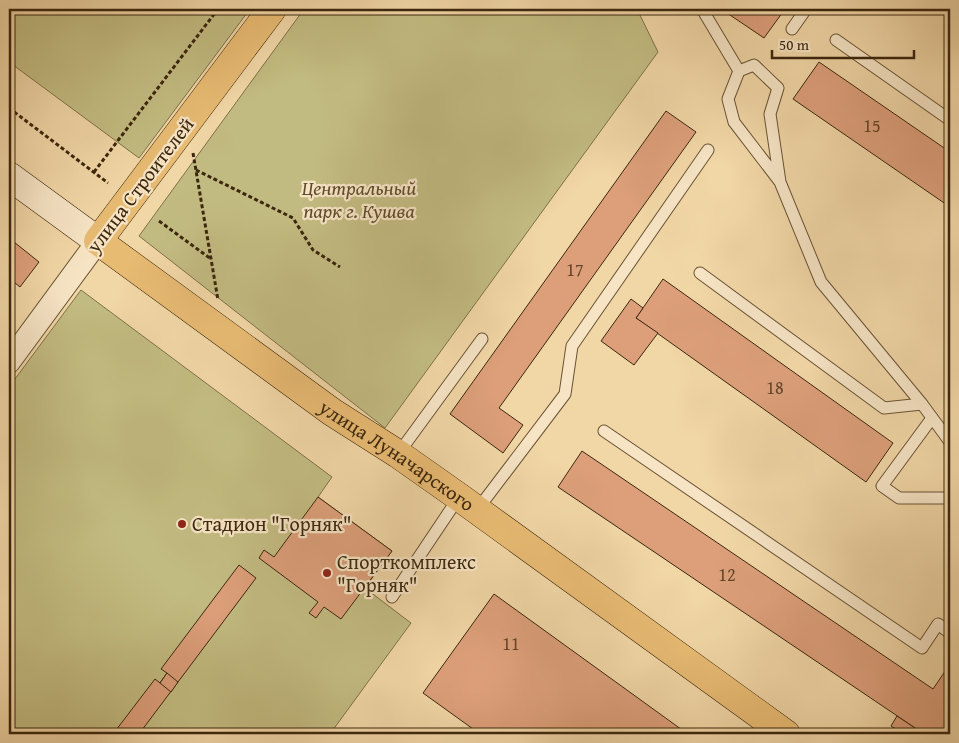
<svg xmlns="http://www.w3.org/2000/svg" width="959" height="743" font-family="'Gentium Book Plus',serif">
<rect width="100%" height="100%" fill="#f1d6a6"/>
<filter id="stains"><feTurbulence type="fractalNoise" baseFrequency=".004" numOctaves="4"/><feColorMatrix values="0 0 0 0 .2 0 0 0 0 .09 0 0 0 0 .02 0 0 0 .5 -.17"/></filter>
<radialGradient id="worn" r=".72"><stop offset=".6" stop-color="#630" stop-opacity="0"/><stop offset="1" stop-color="#630" stop-opacity=".3"/></radialGradient>
<g fill="#c2bb81" stroke="#7f7148">
<path d="M9,9H250L139,158L9,62Z"/>
<path d="M304,9H637L658,52L385,428L139,236Z"/>
<path d="M81,290L332,477L318,497L392,551L365,588L411,623L330,734H9V387Z"/>
</g>
<g fill="#dc9f7a" stroke="#3c270e">
<path d="M729,9H785L764,38L727,13Z"/>
<path d="M819,62L950,152V207L793,99Z"/>
<path d="M666,111L696,132L499,408L523,425L503,453L450,414Z"/>
<path d="M9,238L39,262L20,287L9,278Z"/>
<path d="M663,279L893,443L866,482L636,318Z"/>
<path d="M631,299L643,308L636,318L658,333L634,365L601,341Z"/>
<path d="M582,451L933,689L950,664V729L947,734H924L558,487Z"/>
<path d="M318,497L392,551L341,619L324,607L316,618L309,613L318,602L259,558L264,550L274,557Z"/>
<path d="M239,565L256,578L139,734H113L155,679L160,683L167,673L161,669Z"/>
<path d="M494,594L685,732L683,734H480L423,693Z"/>
<path d="M167,673L178,682L171,692L160,683Z"/>
<path d="M897,716L924,734H904L891,726Z"/>
</g>
<g fill="none" stroke-linecap="round" stroke-linejoin="round">
<defs>
<g id="lane">
<path d="M702,9L739,71"/>
<path d="M792,29L806,9"/>
<path d="M836,40L950,120"/>
<path d="M780,182L734,122L728,99L739,71L754,65L778,88L770,114L780,182L821,282L922,404L950,442"/>
<path d="M700,273L884,408L922,404"/>
<path d="M932,418L882,486L899,498H950"/>
<path d="M604,431L922,648L938,624L950,633"/>
<path d="M398,454L482,339"/>
<path d="M477,510L565,394L572,346L708,150"/>
<path d="M392,597L459,497"/>
</g>
<path id="street" d="M9,362L98,241"/>
<path id="secondary" d="M9,176L98,241"/>
<g id="primary">
<path id="s1" d="M272,9L98,241L332,412L398,454L459,497L786,734"/>
</g>
</defs>
<use href="#lane" stroke="#695334" stroke-width="13"/>
<use href="#street" stroke="#695334" stroke-width="24"/>
<use href="#secondary" stroke="#3c270e" stroke-width="29"/>
<use href="#primary" stroke="#3c270e" stroke-width="29"/>
<g stroke="#3c270e" stroke-width="3" stroke-dasharray="4 2.5" stroke-linecap="butt">
<path d="M9,108L108,183"/>
<path d="M193,153L218,300"/>
<path d="M196,170L293,218L313,250L340,267"/>
<path d="M94,172L218,9"/>
<path d="M159,221L211,259"/>
</g>
<use href="#lane" stroke="#f6e4c5" stroke-width="11"/>
<use href="#street" stroke="#f6e4c5" stroke-width="22"/>
<use href="#secondary" stroke="#f6e4c5" stroke-width="28"/>
<use href="#primary" stroke="#e8bb73" stroke-width="28"/>
</g>
<g fill="#8f2418" stroke="#f6e4c5" stroke-width="2">
<circle cx="182" cy="524" r="5"/>
<circle cx="327" cy="573" r="5"/>
</g>
<g text-anchor="middle" stroke-width="4.5" stroke-linejoin="round" paint-order="stroke">
<g font-size="18" fill="#644529">
<text x="872" y="132">15</text>
<text x="575" y="276">17</text>
<text x="775" y="394">18</text>
<text x="727" y="581">12</text>
<text x="511" y="650">11</text>
</g>
<g font-size="20" fill="#3c270e" stroke="#f6e4c5">
<text transform="translate(140 185) rotate(-53)" y="7">улица Строителей</text>
<text dy="7" stroke="none"><textPath href="#s1" startOffset="658">улица Луначарского</textPath></text>
</g>
<g font-size="20" font-style="italic" fill="#5e4c2b" stroke="#f6e4c5">
<text x="359" y="195">Центральный<tspan x="359" dy="23">парк г. Кушва</tspan></text>
</g>
<g font-size="20" fill="#3c270e" stroke="#f6e4c5" text-anchor="start">
<text x="192" y="531">Стадион "Горняк"</text>
<text x="337" y="569">Спорткомплекс<tspan x="337" dy="23">"Горняк"</tspan></text>
</g>
</g>
<rect width="959" height="743" fill="none" stroke="#f1d6a6" stroke-width="30"/>
<rect x="10" y="10" width="939" height="723" fill="none" stroke="#3c270e" stroke-width="2.5"/>
<rect x="15" y="15" width="929" height="713" fill="none" stroke="#3c270e"/>
<path d="M772 50v8h142v-8" fill="none" stroke="#3c270e" stroke-width="2.5"/>
<text x="779" y="50" font-size="15" fill="#3c270e" stroke="#f6e4c5" stroke-width="4" paint-order="stroke">50 m</text>
<rect width="100%" height="100%" filter="url(#stains)"/>
<rect width="100%" height="100%" fill="url(#worn)"/>
</svg>
